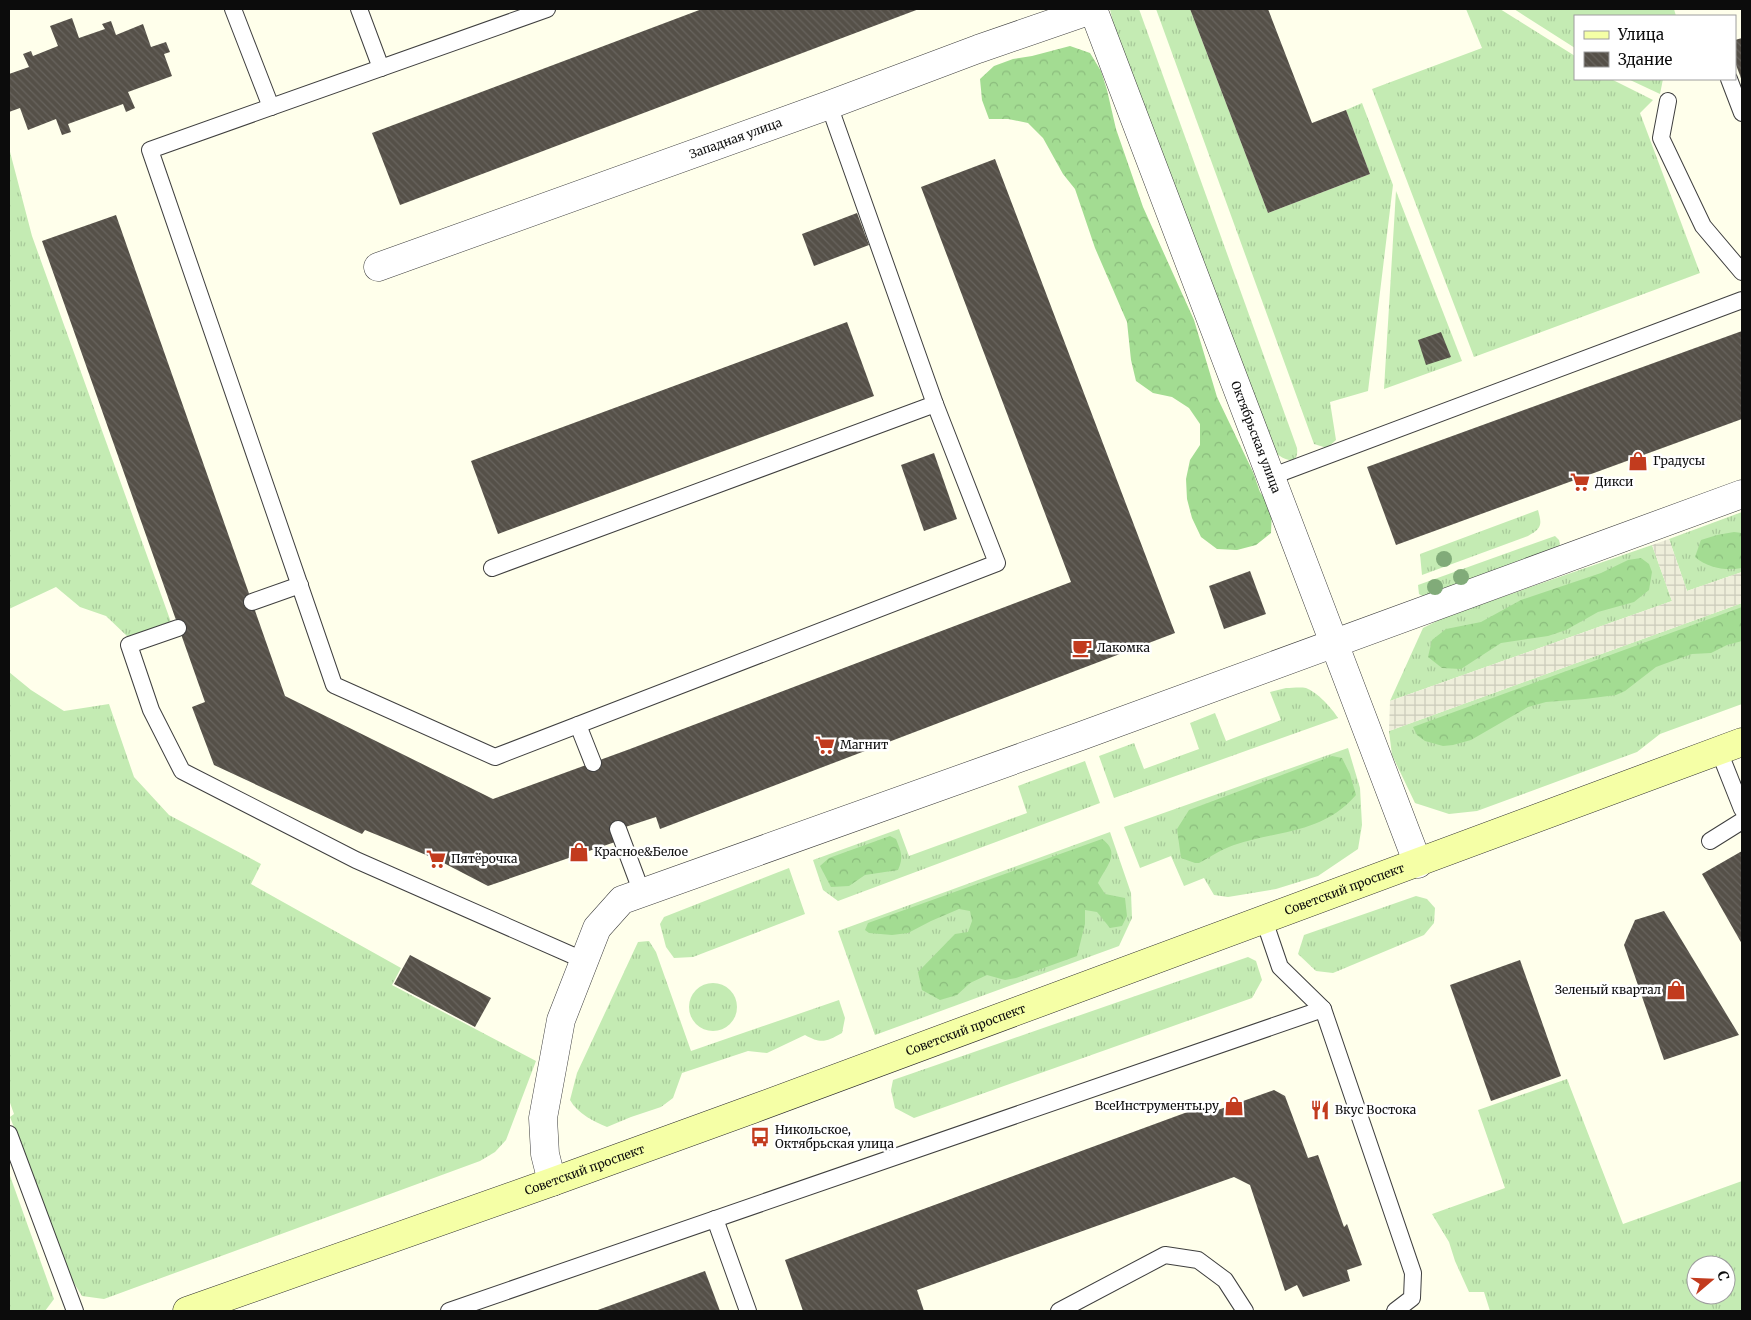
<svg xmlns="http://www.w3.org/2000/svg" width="1751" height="1320" font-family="Merriweather,serif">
<defs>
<pattern id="grass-tufts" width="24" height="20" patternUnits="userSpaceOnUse" patternTransform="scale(1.25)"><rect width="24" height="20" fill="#c4ebb3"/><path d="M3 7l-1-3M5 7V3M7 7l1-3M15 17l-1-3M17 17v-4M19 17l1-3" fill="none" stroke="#a7c899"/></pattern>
<pattern id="forest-crowns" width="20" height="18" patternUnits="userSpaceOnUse" patternTransform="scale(1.25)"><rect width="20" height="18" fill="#a3dc92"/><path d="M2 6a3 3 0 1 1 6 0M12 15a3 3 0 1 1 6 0" fill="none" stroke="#8bbc7d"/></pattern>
<pattern id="plaza-grid" width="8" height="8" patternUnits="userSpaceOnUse" patternTransform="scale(1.25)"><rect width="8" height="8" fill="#eeeeda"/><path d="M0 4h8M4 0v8" fill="none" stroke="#cbcbba"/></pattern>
<pattern id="building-back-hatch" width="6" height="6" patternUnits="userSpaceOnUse" patternTransform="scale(1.25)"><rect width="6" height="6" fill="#555048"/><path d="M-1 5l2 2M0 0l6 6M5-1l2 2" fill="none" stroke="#68645e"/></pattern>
</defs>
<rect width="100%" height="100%" fill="#ffffeb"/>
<g fill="url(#grass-tufts)" fill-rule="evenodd">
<path d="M1110,9H1139L1297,448C1299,465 1286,461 1277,454L1120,55Z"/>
<path d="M1156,9H1190L1268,213L1370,174L1346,110L1362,103L1393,185L1368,391L1330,402L1336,440L1327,448L1314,444Z"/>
<path d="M1466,9H1500L1575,56V79H1611L1653,100L1640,113L1700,273L1474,357L1372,89L1482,48Z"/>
<path d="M1514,9H1674L1676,16H1575V48Z"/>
<path d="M1628,79H1663L1660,94Z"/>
<path d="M9,148L32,236L172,625L154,634L127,636L106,616L80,607L56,587L9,609Z"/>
<path d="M1396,191L1462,361L1384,389Z"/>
<path d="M1538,510C1542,525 1542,528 1528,536L1422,575L1420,554Z"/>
<path d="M1742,512V572L1687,591L1669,539Z"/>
<path d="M1555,536L1559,540L1560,544L1557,549L1424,597L1419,594L1418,585Z"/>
<path d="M1652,545L1672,601L1390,701L1423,628L1447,616Z"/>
<path d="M1742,603V704L1660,734L1637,752L1477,811L1449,814L1415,803L1392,755L1389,731Z"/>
<path d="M9,672L31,690L64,711L109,704L134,777L169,815L261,864L251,884L401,968L392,985L536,1061L506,1140L495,1152L480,1161L104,1299L82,1296L72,1280L10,1117L14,1114L9,1100Z"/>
<path d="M1286,688C1292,688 1300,687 1306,688C1317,692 1332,708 1338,718L1114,798L1099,756L1134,743L1144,769L1199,749L1190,723L1215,713L1226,741L1281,720L1270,692Z"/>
<path d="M1348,748L1360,788L1362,825L1358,849L1318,876L1276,889L1228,897L1214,895L1204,878L1184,886L1171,856L1140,868L1124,827Z"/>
<path d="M1085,761L1100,803L838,901L823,890L813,860L899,829L909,856L1027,813L1018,786Z"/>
<path d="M1110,832L1131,893L1132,918L1119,946L875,1035L838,931Z"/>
<path d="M789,868L805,914L693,957L674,958L666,947L660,924L664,917Z"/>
<path d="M1416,896L1427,899L1435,908L1434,923L1424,935L1333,973L1316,971L1298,954L1304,935Z"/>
<path d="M649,941L656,952L691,1051L839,1000L845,1018L842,1033C826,1042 821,1044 805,1035L767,1053L748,1051L682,1073L673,1098L661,1107L631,1117L607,1127C593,1121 578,1114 570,1100L577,1073L638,942Z"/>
<path d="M1248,957L1256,961L1262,980L1252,998L914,1118L895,1108L891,1090L893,1080Z"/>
<circle cx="713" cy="1007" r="24"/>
<path d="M1567,1079L1623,1224L1742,1181V1311H1490L1484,1292H1469L1455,1261L1449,1242L1432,1214L1505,1188L1478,1110ZM1696,1265H1726V1295H1696Z"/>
<path d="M9,1173L54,1299L45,1311H9Z"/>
</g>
<g fill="url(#forest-crowns)">
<path d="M1070,46L1090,53L1101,71L1107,90L1116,129L1143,207L1194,320L1217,397L1253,472L1260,492L1272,509L1271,533L1256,545L1237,550L1217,549L1201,537L1192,518L1187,499L1186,479L1190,460L1200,445V424L1189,408L1172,397L1153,393L1136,381L1131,360L1127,322L1095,248L1075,189L1063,174L1043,138L1028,123L1008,119H989L982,100L980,79L994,66L1013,59L1032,56Z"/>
<path d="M1734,532L1742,533V568C1726,571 1708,568 1695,557L1701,540L1717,535Z"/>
<path d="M1641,558L1649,564L1652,572L1649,590L1634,602L1598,612L1566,630L1548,636L1501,643L1461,669L1442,668L1428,657L1432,640L1446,629L1481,622L1521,600L1601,573L1628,560Z"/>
<path d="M1742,607V641L1727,645L1711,653L1692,654L1664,664L1656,667L1625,691L1616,695L1585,699L1546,702L1528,707L1471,740L1453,745L1443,746L1425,741L1417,735L1413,727Z"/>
<path d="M1332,756L1342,758L1350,774L1356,795C1322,834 1279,830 1234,845C1222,849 1210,857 1199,863H1195L1181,858L1177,829L1189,810Z"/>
<path d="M890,836L896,839C901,852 904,857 898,870L865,875L849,886L831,887L820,866L829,858Z"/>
<path d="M1102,839C1122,853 1105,868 1098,883L1105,894L1125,898L1127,916L1122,926L1110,928L1097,912L1085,910V924L1077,956L1016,978L1005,980L987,975L970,983L957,995L940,1000L922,990L918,972L955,934L968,932L972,921L970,911L959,909L931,921L908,933L892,935L869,933L865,930L868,923Z"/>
</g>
<path fill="url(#plaza-grid)" d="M1669,539L1687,591L1742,572V603L1389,731L1390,701L1672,601L1652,545Z"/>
<g fill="url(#building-back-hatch)">
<path d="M702,9H919L400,205L372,133Z"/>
<path d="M1190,9H1268L1312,123L1346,110L1370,174L1268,213Z"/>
<path d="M72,18L79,38L105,29L102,24L111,21L116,35L143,24L151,47L166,42L170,52L164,54L172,76L128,92L135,108L126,112L123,104L68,124L71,132L62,135L56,119L28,130L20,108L9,112V74L29,67L23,54L31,51L33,56L58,46L50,26Z"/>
<path d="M1742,38V81L1735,62V40Z"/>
<path d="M995,159L1175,633L660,829L656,817L613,831L615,842L488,886L436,859L365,830L362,834L214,765L192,707L205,702L42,241L116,215L285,696L493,799L630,749L1071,582L921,187Z"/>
<path d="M857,213L869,245L814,266L802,234Z"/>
<path d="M847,322L874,396L498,534L471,461Z"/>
<path d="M1742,331V419L1396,545L1367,467Z"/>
<path d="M1441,332L1451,357L1426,365L1418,340Z"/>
<path d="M934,453L957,519L924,531L901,465Z"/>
<path d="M1250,571L1266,614L1224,629L1209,586Z"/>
<path d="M1742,851V944L1702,874Z"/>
<path d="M1664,911L1739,1035L1664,1060L1624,945L1635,920Z"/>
<path d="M410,955L491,998L475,1027L394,984Z"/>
<path d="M1520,960L1561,1076L1491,1101L1450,985Z"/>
<path d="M1274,1090L1285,1096L1308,1158L1318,1155L1344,1227L1347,1224L1362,1265L1347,1270L1350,1281L1303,1297L1297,1285L1285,1291L1250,1185L1234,1177L917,1290L924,1311H803L785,1260L1212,1103L1215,1111Z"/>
<path d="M705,1271L720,1311H595Z"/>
</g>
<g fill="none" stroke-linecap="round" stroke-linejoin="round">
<defs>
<g id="lane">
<path d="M233,9L271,107"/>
<path d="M359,9L381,68"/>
<path d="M547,9L150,150L334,685L495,757L997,563L935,404L829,105"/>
<path d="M1729,79L1742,113"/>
<path d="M1668,101L1661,138L1703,226L1742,272"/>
<path d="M1270,477L1742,300"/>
<path d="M492,568L935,404"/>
<path d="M252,602L300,585"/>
<path d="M178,628L129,645L151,710L182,771L356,860L583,960"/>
<path d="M578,725L593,763"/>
<path d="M1719,751L1742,809"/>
<path d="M618,829L642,893"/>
<path d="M1710,841L1742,821"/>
<path d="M1264,920L1280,967L1323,1009L1413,1273L1412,1298L1395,1311"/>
<path d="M9,1134L75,1311"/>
<path d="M715,1219L748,1311"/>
<path d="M449,1311L1323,1009"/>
<path d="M1059,1311L1165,1255L1198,1260L1225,1280L1245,1311"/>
</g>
<g id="street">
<path id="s1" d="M1093,9L1418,864"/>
<path id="s2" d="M378,267L829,105L978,49L1094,9"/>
<path d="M552,1182L545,1154L543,1118L561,1020L597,928L622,900L1081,736L1742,494"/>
</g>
<g id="secondary">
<path id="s3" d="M187,1311L552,1182L753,1109L1742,742"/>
</g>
</defs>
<use href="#lane" stroke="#3f3f3f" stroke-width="18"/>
<use href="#street" stroke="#3f3f3f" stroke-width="29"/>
<use href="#secondary" stroke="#2e2e2e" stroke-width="29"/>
<use href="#lane" stroke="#fff" stroke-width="16"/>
<use href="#street" stroke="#fff" stroke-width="28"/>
<use href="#secondary" stroke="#f5ffa6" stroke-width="28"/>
</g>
<g fill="#81ab79">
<circle cx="1444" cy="559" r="8"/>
<circle cx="1461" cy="577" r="8"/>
<circle cx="1435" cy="587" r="8"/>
</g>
<defs>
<symbol id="shop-bare" viewBox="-9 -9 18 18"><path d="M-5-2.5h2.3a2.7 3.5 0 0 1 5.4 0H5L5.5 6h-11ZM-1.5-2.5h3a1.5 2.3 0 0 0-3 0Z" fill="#c23b1e" stroke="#fff" stroke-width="2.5" paint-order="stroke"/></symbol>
<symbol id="supermarket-bare" viewBox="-9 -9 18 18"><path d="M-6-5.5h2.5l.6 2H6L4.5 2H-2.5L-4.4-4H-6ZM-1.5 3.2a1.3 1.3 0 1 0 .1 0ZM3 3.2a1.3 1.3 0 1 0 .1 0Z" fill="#c23b1e" stroke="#fff" stroke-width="2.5" paint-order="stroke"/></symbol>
<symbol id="cafe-bare" viewBox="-9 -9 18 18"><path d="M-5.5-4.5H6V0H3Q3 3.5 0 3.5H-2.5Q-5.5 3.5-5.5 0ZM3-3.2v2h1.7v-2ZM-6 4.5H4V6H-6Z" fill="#c23b1e" stroke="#fff" stroke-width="2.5" paint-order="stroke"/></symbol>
<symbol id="restaurant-bare" viewBox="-9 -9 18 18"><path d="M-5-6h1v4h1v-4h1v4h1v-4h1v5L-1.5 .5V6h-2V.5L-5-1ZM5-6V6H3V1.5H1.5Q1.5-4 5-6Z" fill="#c23b1e" stroke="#fff" stroke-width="2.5" paint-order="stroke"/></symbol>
<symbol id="bus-bare" viewBox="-9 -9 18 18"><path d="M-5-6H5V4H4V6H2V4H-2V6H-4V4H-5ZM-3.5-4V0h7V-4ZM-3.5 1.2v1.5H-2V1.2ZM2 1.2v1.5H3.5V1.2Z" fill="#c23b1e" stroke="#fff" stroke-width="2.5" paint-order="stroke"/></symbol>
</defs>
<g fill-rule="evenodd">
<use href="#shop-bare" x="1624" y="447" width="28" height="28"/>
<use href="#supermarket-bare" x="1566" y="468" width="28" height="28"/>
<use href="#cafe-bare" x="1068" y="634" width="28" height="28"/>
<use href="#supermarket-bare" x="811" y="731" width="28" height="28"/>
<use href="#shop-bare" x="565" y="838" width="28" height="28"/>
<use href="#supermarket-bare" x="422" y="845" width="28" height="28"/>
<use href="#shop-bare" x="1662" y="976" width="28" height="28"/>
<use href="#shop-bare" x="1220" y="1092" width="28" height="28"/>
<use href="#restaurant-bare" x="1306" y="1096" width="28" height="28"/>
<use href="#bus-bare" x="746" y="1123" width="28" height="28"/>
</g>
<g text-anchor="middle" stroke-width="5" stroke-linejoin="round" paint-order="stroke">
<g font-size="12" fill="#0c0c0c" stroke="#fff">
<text dy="4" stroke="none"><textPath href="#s2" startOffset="380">Западная улица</textPath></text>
<text dy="4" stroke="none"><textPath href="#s1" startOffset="458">Октябрьская улица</textPath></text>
<text dy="4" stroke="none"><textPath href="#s3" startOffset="1232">Советский проспект</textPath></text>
<text dy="4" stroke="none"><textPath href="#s3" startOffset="828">Советский проспект</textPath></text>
<text dy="4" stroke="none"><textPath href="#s3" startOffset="422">Советский проспект</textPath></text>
</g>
<g font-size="12" fill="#0c0c0c" stroke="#fff" text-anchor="start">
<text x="1653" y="465">Градусы</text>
<text x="1595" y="486">Дикси</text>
<text x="1097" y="652">Лакомка</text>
<text x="840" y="749">Магнит</text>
<text x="594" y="856">Красное&amp;Белое</text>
<text x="451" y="863">Пятёрочка</text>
<text x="1661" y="994" text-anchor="end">Зеленый квартал</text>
<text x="1219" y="1110" text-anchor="end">ВсеИнструменты.ру</text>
<text x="1335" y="1114">Вкус Востока</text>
<text x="775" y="1134">Никольское,<tspan x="775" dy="14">Октябрьская улица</tspan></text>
</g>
</g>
<rect width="1751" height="1320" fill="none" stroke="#0c0c0c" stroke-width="20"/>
<rect x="1574" y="15" width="162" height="65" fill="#ffffff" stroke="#9e9e9e"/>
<rect x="1584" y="31" width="25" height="8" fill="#f5ffa6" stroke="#9e9e9e"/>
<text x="1618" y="40" font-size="15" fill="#0c0c0c">Улица</text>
<rect x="1584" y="52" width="25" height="15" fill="url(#building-back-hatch)" stroke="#9e9e9e"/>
<text x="1618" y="65" font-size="15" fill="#0c0c0c">Здание</text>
<g transform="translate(1711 1280) rotate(71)"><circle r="24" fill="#ffffff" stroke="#9e9e9e"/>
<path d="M0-4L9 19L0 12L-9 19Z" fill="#c23b1e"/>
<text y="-8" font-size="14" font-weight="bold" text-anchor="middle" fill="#0c0c0c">С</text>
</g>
</svg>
